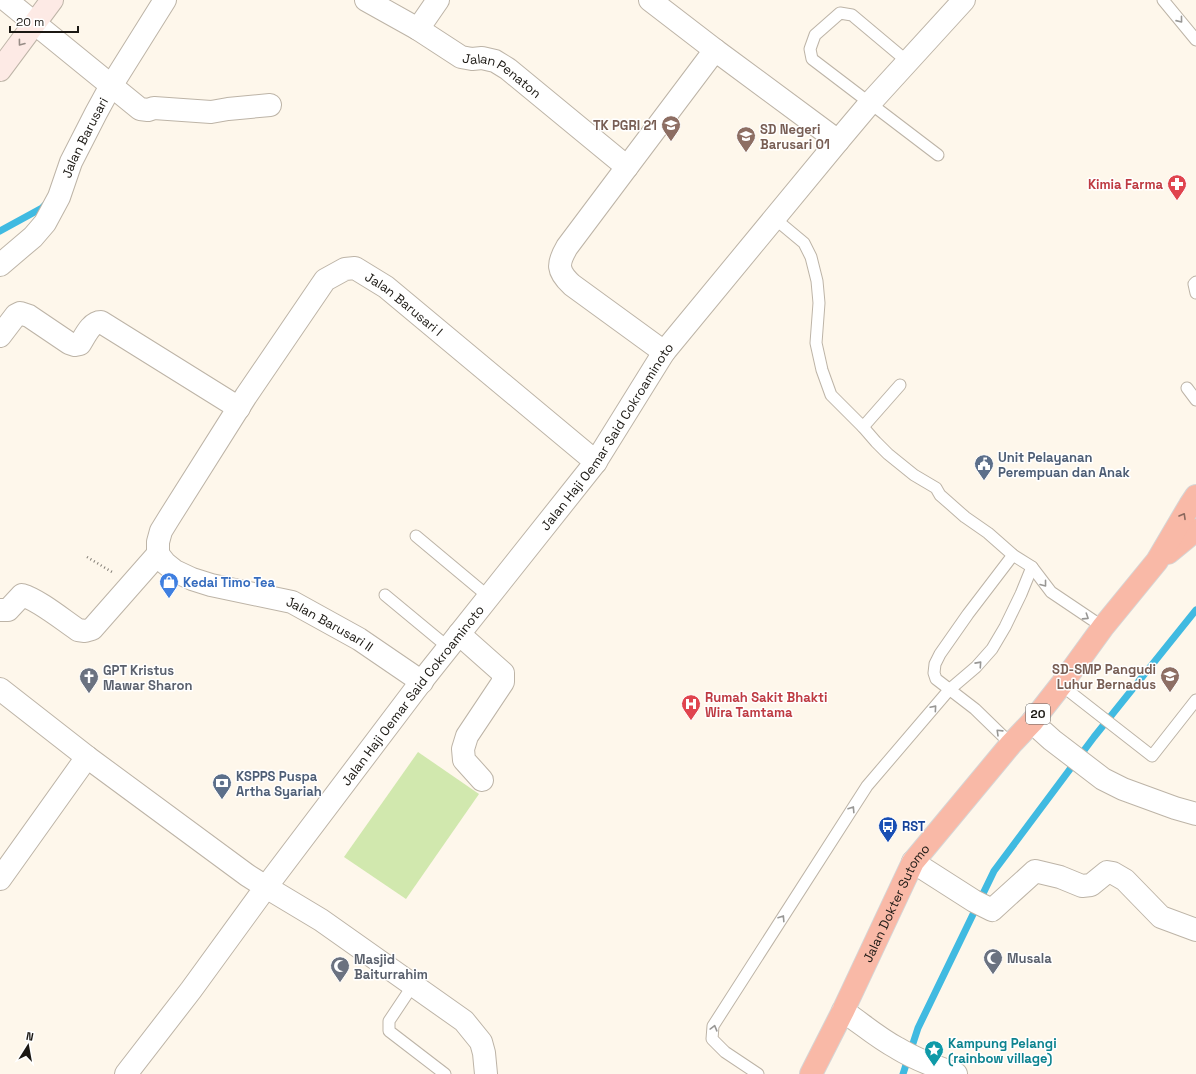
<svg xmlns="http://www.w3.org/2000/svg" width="1196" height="1074" font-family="'Space Grotesk',sans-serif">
<rect width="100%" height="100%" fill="#fef7eb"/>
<path fill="#d1e8ae" d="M418,752L479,794L406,899L344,857Z"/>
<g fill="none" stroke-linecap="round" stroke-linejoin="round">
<g stroke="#40bae1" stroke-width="7">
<path d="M0,231L42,208L46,204"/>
<path d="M903,1074L918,1028L994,871L1094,737L1196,610"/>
</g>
<defs>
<g id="lane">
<path d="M1163,0L1196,40"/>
<path d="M908,62L852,15L840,13L815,35L810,49L812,59L938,155"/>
<path d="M774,218L804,243L811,257L817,281L819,303L816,343L822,370L831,395L863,427L900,385"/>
<path d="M1196,282L1194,284L1196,293"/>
<path d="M1187,388L1196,400"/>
<path d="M863,427L876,442L888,454L914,475L936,488L940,495L965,517L988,533L1013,555L1032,567L1051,592L1103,627"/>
<path d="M416,536L489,597"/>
<path d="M385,595L449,648"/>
<path d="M1061,685L1152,756L1196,700"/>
<path d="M1011,744L975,709L936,679L934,673L935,664L940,654L968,614L1013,555"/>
<path d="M413,985L389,1021V1031L445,1074"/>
<path d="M758,1074L725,1052L712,1039L713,1026L867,786L949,690L976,667L992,649L1005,627L1021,594L1032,567"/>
</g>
<g id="street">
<path d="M6,0L140,109L148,110L154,108L211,112L228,109L270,105"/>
<path id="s1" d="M366,0L418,29L461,57L472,59L482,58L495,61L508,69L627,167L715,50L838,141"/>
<path d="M650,0L715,50"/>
<path d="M418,29L438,0"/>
<path d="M627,167L567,247C557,264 557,271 572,285L664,352"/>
<path id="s2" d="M0,265L33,237L45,223L59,197L71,162L96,113L108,91L165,0"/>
<path d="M0,336L16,315L20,313L29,316L69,343L75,345L80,344C85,336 91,322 101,322L239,408"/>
<path id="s3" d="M158,554V542L161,531L169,518L246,396L325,280L345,269L355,268L386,287L596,462"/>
<path id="s4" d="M158,554L165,563L175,571L192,579L211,585L292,602L359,639L422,682"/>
<path d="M0,610H8L22,595C39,600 63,620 78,630L85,631L92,629L158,554"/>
<path d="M459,634L503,673V682L467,736L463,749L464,760L482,780"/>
<path d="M0,689L87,757L247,875L266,887L191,990L126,1074"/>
<path d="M1032,722L1052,740L1103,779L1123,789L1175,808L1196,814"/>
<path d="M913,862L974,901L992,910L1035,871L1060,877L1082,886L1091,885L1107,872L1113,873L1125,880L1161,917L1196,930"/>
<path d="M0,879L87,757"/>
<path d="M843,1011C861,1023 878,1038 897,1048C915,1059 936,1067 956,1074"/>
<path id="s5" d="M486,1074L484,1053L481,1042L464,1021L321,920L266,887L421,682L595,463L664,352L838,141L870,103L964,0"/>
</g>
<path id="secondary" d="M0,70L52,0"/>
<g id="highway">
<path d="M1168,553L1196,530"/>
<path id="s6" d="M811,1074L843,1011L913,862L1011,744L1032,722L1061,685L1103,627L1157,561L1190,505L1196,496"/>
</g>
</defs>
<use href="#lane" stroke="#bdb4a7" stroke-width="13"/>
<use href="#street" stroke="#bdb4a7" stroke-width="24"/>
<use href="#secondary" stroke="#bdb4a7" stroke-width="24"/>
<use href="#highway" stroke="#d6d5d5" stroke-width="24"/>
<path stroke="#817c74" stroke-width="2.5" stroke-dasharray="1 3" stroke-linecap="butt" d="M87,557L112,572"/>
<use href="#lane" stroke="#fff" stroke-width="11"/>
<use href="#street" stroke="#fff" stroke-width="22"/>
<use href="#secondary" stroke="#fdeae5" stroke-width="22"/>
<use href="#highway" stroke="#f9b9a7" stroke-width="22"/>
</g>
<defs><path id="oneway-chevron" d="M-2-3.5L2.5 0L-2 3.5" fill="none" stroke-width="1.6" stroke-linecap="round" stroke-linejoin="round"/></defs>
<g stroke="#989795">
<use href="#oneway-chevron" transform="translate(1180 20) rotate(51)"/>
<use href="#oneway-chevron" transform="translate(1044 584) rotate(52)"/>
<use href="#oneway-chevron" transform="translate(1086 617) rotate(33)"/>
<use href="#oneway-chevron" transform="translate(979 664) rotate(-48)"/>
<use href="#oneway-chevron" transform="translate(934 708) rotate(-49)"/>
<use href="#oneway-chevron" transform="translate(999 732) rotate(-136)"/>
<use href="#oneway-chevron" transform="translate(852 809) rotate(-57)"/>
<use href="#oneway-chevron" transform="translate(782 918) rotate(-57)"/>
<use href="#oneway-chevron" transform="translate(714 1028) rotate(-75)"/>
</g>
<use stroke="#978c86" href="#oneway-chevron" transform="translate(21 43) rotate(127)"/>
<use stroke="#8a685d" href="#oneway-chevron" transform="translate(1183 516) rotate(-60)"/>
<defs>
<symbol id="school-pin" viewBox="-11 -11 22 30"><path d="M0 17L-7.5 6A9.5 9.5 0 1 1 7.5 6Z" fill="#8d6e63" stroke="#fff"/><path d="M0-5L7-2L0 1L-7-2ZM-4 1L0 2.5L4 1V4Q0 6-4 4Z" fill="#fff"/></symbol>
<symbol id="pharmacy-pin" viewBox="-11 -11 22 30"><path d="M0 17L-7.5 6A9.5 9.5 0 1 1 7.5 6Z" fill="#e0444e" stroke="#fff"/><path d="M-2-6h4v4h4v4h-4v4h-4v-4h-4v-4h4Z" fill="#fff"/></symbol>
<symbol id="civic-pin" viewBox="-11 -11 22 30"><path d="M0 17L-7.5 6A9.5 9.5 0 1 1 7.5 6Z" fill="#5c6f8a" stroke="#fff"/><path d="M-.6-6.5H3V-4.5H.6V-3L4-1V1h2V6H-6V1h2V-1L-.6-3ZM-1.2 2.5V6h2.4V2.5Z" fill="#fff"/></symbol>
<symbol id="shop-pin" viewBox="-11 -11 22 30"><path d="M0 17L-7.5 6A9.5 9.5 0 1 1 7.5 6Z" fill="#3f7fe0" stroke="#fff"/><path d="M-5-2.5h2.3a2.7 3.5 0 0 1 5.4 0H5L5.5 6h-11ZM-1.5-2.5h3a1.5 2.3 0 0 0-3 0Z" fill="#fff"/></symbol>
<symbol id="church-pin" viewBox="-11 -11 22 30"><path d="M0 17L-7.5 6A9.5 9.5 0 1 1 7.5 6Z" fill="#6b7280" stroke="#fff"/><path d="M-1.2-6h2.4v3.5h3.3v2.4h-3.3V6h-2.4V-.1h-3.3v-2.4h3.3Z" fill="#fff"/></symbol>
<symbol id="hospital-pin" viewBox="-11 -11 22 30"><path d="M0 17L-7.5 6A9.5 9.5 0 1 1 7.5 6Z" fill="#e0444e" stroke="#fff"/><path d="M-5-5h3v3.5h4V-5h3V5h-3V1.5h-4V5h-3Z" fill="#fff"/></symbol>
<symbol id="bank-pin" viewBox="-11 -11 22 30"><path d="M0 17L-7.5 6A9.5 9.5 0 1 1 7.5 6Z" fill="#5c6f8a" stroke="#fff"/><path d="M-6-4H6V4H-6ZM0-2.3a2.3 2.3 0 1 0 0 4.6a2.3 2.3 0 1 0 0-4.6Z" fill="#fff"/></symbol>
<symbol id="bus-pin" viewBox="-11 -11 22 30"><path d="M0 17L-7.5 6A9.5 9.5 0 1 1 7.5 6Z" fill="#1a4fb4" stroke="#fff"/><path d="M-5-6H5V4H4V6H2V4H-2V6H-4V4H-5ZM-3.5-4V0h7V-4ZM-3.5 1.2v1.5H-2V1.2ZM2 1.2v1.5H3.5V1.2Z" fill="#fff"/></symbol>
<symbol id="mosque-pin" viewBox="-11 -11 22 30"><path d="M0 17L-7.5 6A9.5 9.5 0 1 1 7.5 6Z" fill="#6b7280" stroke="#fff"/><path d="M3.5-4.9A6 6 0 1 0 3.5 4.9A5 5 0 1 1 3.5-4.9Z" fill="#fff"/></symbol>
<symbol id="sight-pin" viewBox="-11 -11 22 30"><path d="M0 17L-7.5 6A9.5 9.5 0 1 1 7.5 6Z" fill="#0f9aa8" stroke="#fff"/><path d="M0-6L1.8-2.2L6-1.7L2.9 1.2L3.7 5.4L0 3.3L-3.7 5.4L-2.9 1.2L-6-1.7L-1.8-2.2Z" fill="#fff"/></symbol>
</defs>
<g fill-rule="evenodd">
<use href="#school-pin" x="660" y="114" width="22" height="30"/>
<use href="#school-pin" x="735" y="125" width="22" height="30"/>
<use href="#pharmacy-pin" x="1166" y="173" width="22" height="30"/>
<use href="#civic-pin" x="973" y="453" width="22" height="30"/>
<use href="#shop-pin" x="158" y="571" width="22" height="30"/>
<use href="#school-pin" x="1159" y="665" width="22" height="30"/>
<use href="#church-pin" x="78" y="666" width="22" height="30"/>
<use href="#hospital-pin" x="680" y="693" width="22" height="30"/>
<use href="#bank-pin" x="211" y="772" width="22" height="30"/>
<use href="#bus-pin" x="877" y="815" width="22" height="30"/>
<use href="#mosque-pin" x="982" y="947" width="22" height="30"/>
<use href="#mosque-pin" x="329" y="955" width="22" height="30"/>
<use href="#sight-pin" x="923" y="1039" width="22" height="30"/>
</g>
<g text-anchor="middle" stroke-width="3" stroke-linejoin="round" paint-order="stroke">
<rect fill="#fff" stroke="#5f5d5a" stroke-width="1" x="1026" y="704" width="24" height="20" rx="3"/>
<g font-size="12" font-weight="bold" fill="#1b1813">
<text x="1038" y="718">20</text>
</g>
<g font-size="13" fill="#1b1813" stroke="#fff">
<text dy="5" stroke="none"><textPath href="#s1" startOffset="157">Jalan Penaton</textPath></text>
<text dy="5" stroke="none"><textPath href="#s2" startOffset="156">Jalan Barusari</textPath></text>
<text dy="5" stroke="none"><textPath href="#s3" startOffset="417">Jalan Barusari I</textPath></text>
<text dy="5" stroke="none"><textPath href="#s5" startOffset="864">Jalan Haji Oemar Said Cokroaminoto</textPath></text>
<text dy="5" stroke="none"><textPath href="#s4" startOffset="189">Jalan Barusari II</textPath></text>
<text dy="5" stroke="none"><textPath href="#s5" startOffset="540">Jalan Haji Oemar Said Cokroaminoto</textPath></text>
<text dy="5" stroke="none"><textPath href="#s6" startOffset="191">Jalan Dokter Sutomo</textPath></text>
</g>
<g font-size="13" font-weight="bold" fill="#785e54" stroke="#fff" text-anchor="end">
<text x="657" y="130">TK PGRI 21</text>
<text x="760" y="134" text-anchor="start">SD Negeri<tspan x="760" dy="15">Barusari 01</tspan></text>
<text x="1156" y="674">SD-SMP Pangudi<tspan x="1156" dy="15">Luhur Bernadus</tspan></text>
</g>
<g font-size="13" font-weight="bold" fill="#be3a42" stroke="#fff" text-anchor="end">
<text x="1163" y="189">Kimia Farma</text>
<text x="705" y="702" text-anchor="start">Rumah Sakit Bhakti<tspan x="705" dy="15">Wira Tamtama</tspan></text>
</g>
<g font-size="13" font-weight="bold" fill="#4e5e75" stroke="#fff" text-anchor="start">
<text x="998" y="462">Unit Pelayanan<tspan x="998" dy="15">Perempuan dan Anak</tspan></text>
<text x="236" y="781">KSPPS Puspa<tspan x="236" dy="15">Artha Syariah</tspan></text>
</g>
<g font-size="13" font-weight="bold" fill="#366cbe" stroke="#fff" text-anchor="start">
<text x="183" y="587">Kedai Timo Tea</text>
</g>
<g font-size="13" font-weight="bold" fill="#5b616d" stroke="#fff" text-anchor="start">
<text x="103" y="675">GPT Kristus<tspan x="103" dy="15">Mawar Sharon</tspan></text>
<text x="1007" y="963">Musala</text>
<text x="354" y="964">Masjid<tspan x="354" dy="15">Baiturrahim</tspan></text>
</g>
<g font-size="13" font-weight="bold" fill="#164399" stroke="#fff" text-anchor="start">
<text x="902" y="831">RST</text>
</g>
<g font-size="13" font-weight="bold" fill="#0d838f" stroke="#fff" text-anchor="start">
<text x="948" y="1048">Kampung Pelangi<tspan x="948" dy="15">(rainbow village)</tspan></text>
</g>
</g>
<g transform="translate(28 1046) rotate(11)" stroke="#ffffff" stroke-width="3" paint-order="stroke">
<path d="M0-3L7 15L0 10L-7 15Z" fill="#1b1813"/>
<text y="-6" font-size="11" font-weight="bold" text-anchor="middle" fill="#1b1813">N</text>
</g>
<path d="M10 26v6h68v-6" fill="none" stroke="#1b1813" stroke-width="2"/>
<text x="16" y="26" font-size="12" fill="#1b1813" stroke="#ffffff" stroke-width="3" paint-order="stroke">20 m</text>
</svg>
